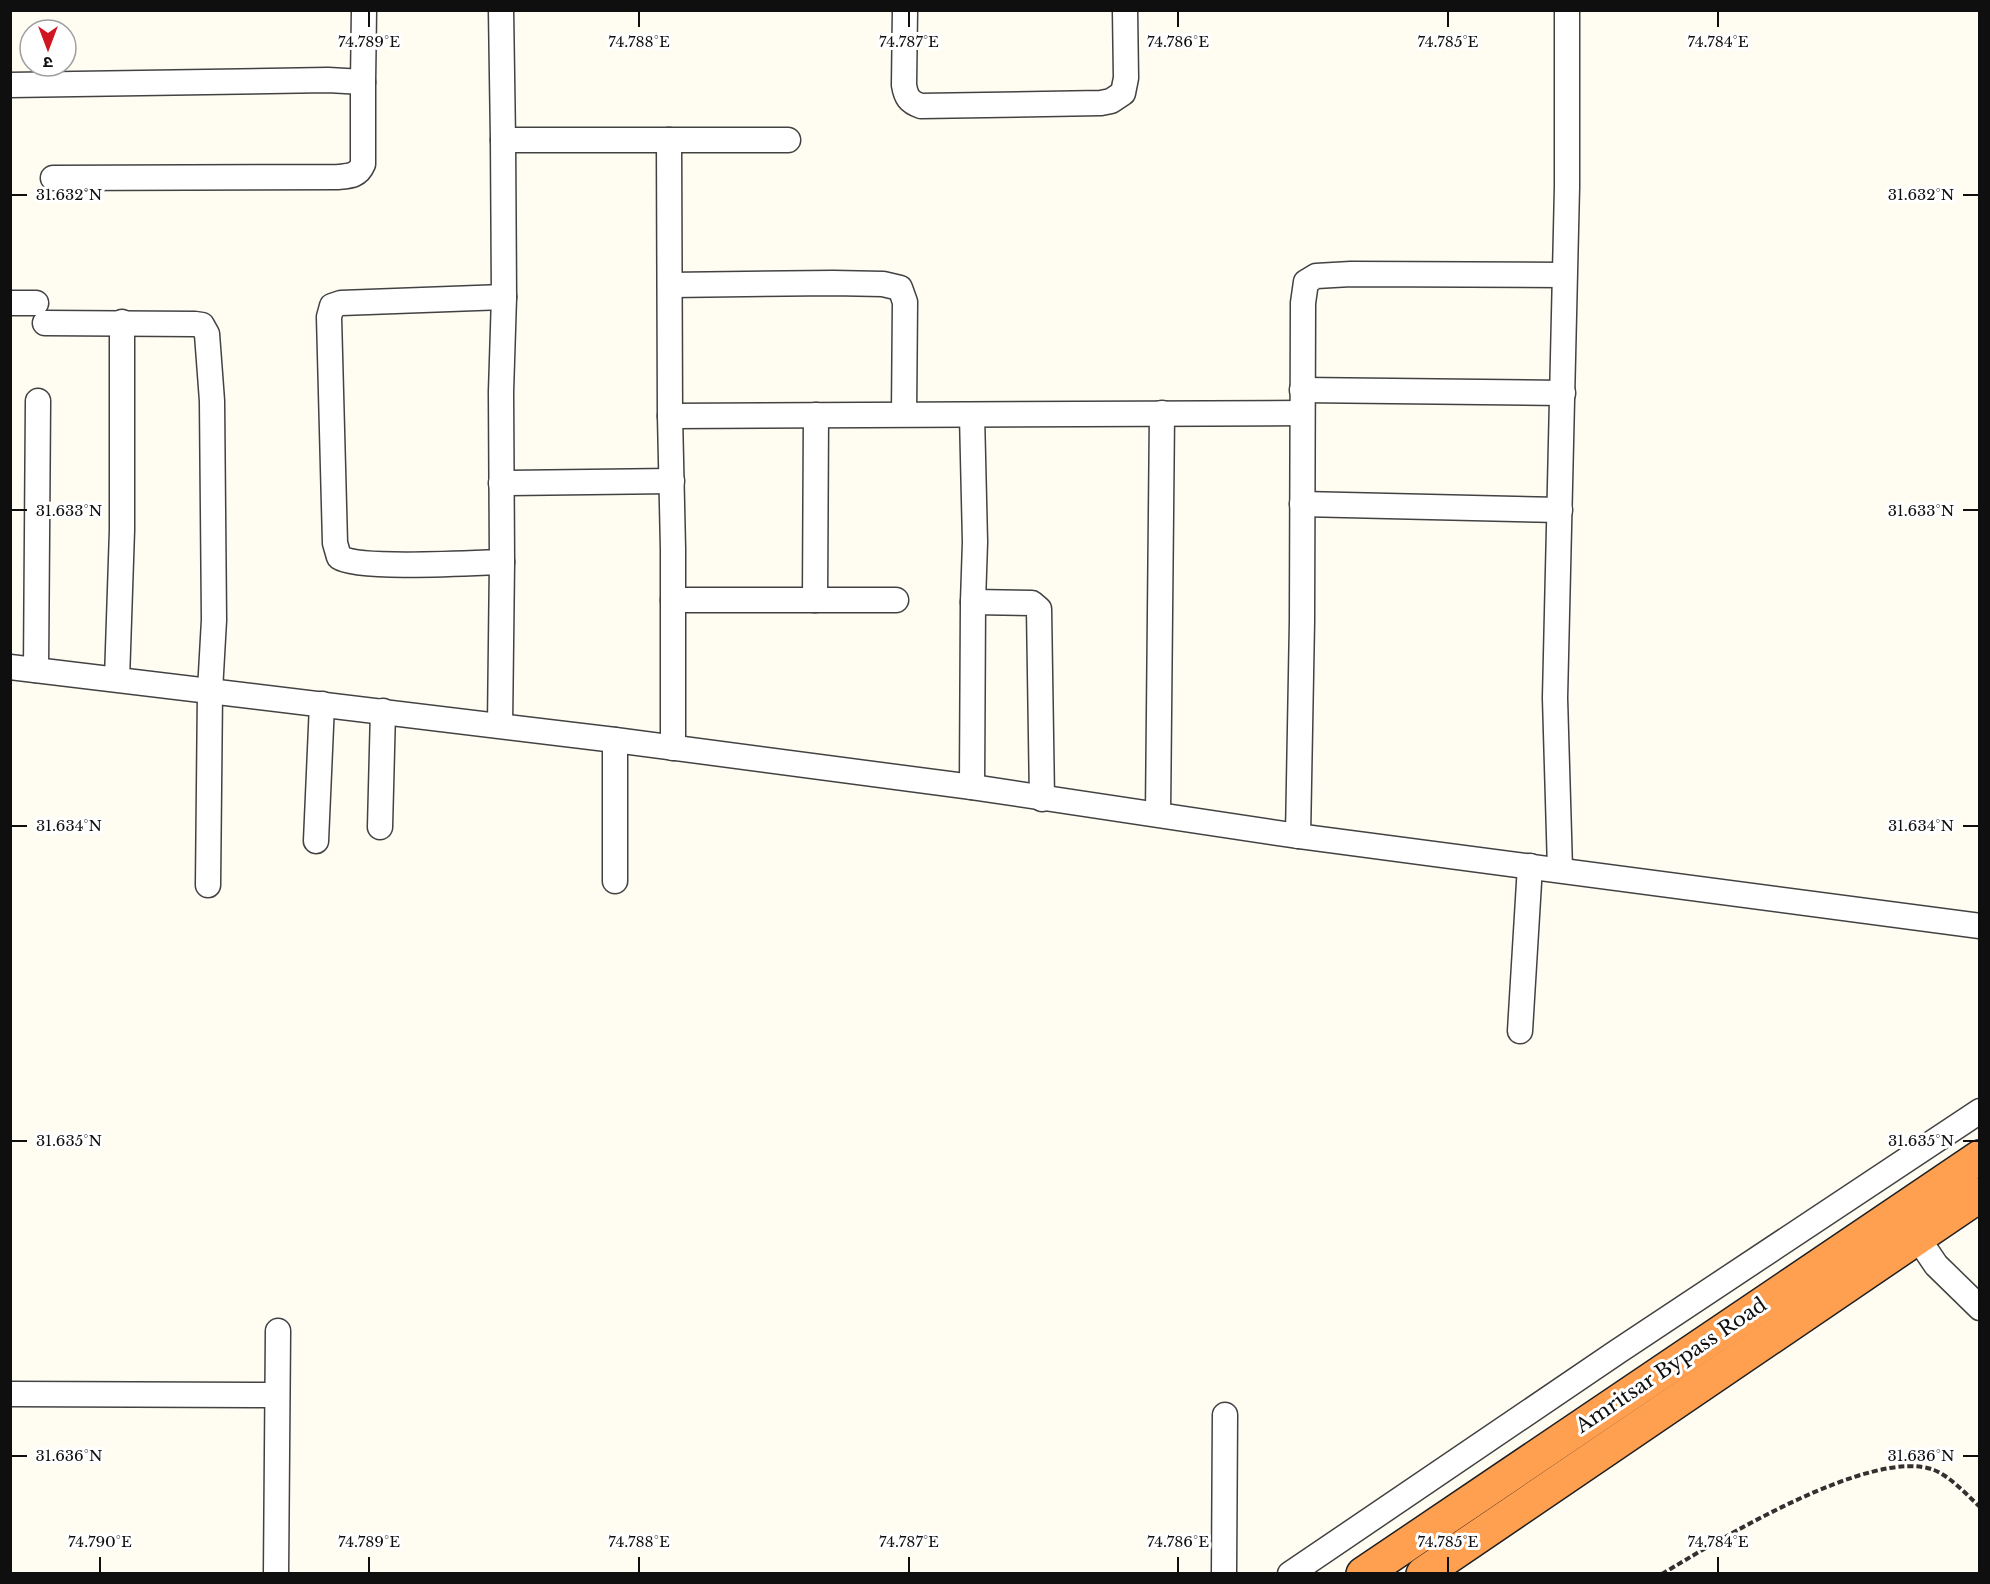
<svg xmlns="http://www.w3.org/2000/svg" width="1990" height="1584" font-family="'Libre Baskerville','Noto Sans Devanagari',serif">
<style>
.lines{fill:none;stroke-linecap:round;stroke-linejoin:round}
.minor-casing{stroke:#424242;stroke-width:27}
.highway-casing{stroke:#202020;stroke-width:36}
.path{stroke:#313131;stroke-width:4;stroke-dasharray:6 3;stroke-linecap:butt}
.minor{stroke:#fff;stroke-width:24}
.highway{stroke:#ff9f50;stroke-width:33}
.ticks{fill:none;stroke:#0f0f0f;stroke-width:2}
.labels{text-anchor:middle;stroke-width:6;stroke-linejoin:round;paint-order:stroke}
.street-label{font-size:20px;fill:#0f0f0f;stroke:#fff}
.ticks-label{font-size:15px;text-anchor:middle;fill:#0f0f0f;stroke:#fff;stroke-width:6;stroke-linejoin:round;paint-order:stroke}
</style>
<rect width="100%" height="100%" fill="#fffcf2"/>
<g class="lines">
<!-- minor casing -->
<g class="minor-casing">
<g id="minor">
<polyline points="501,10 503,140 788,140"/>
<path d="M905 10 904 85C906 97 909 102 921 106L1101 103 1111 101 1123 93 1126 78 1125 10"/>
<polyline points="10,85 328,80 363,82 364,10"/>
<polyline points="669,140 670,416 1302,413"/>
<path d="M53 178 338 177C350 176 358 176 363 164V82"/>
<polyline points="670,285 833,283 883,284 900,288 905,302 904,414"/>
<polyline points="10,303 36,303"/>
<polyline points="45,323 195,324 202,325 207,334 212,401 214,620 210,691 208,885"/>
<polyline points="1302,390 1563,393"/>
<polyline points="670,416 673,549 673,748"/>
<polyline points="501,483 672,481"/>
<polyline points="1302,504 1560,510"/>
<path d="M502 562C473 563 358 570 339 557L335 543 329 317 332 306 341 303 504 297"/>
<polyline points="673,600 896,600"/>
<polyline points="815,600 816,415"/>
<polyline points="973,602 1032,603 1039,609 1042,799"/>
<polyline points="10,667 615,740 972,787 1298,836 1980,926"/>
<polyline points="36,670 38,401"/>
<polyline points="117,679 122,530 122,322"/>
<polyline points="500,725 502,562 501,392 504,297 503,140"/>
<polyline points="615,740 615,881"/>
<polyline points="972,787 973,602 975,542 972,415"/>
<polyline points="1158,814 1162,413"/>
<polyline points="380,827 383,711"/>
<polyline points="1298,836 1302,621 1303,303 1306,282 1316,276 1351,274 1564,275"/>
<polyline points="316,841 322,704"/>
<polyline points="1560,869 1555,698 1567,187 1567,10"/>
<polyline points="1520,1031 1530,866"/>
<polyline points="1909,1225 1936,1265 1980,1308"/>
<polyline points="10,1394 277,1395"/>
<polyline points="276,1574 278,1331"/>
<polyline points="1224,1574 1225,1415"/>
<polyline points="1290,1574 1617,1352 1980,1111"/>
</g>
</g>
<!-- highway casing -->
<g class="highway-casing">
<g id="highway">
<polyline points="1363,1574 1980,1157"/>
<polyline points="1423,1574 1980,1195"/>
</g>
</g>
<!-- path -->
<path class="path" d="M1662 1574C1717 1541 1872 1446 1934 1470 1951 1477 1966 1494 1980 1507"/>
<!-- minor -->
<use href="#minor" class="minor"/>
<!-- highway -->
<use href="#highway" class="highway"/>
</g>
<!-- ticks -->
<path class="ticks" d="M369 12V27M639 12V27M909 12V27M1178 12V27M1448 12V27M1718 12V27M12 195H27M1963 195H1978M12 510H27M1963 510H1978M12 826H27M1963 826H1978M12 1141H27M1963 1141H1978M12 1456H27M1963 1456H1978M100 1557V1572M369 1557V1572M639 1557V1572M909 1557V1572M1178 1557V1572M1448 1557V1572M1718 1557V1572"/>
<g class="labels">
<!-- street labels -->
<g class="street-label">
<text transform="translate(1671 1365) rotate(-34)" y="7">Amritsar Bypass Road</text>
</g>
</g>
<g class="ticks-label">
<text x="369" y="47">74.789°E</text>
<text x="639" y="47">74.788°E</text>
<text x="909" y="47">74.787°E</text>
<text x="1178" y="47">74.786°E</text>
<text x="1448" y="47">74.785°E</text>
<text x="1718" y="47">74.784°E</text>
<text x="1921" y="200">31.632°N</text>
<text x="69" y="200">31.632°N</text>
<text x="1921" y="516">31.633°N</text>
<text x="69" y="516">31.633°N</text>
<text x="1921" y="831">31.634°N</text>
<text x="69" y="831">31.634°N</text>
<text x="1921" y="1146">31.635°N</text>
<text x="69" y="1146">31.635°N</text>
<text x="1921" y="1461">31.636°N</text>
<text x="69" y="1461">31.636°N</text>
<text x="100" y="1547">74.790°E</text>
<text x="369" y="1547">74.789°E</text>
<text x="639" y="1547">74.788°E</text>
<text x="909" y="1547">74.787°E</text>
<text x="1178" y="1547">74.786°E</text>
<text x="1448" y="1547">74.785°E</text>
<text x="1718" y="1547">74.784°E</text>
</g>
<!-- border -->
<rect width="1990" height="1584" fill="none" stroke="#0f0f0f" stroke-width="24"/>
<!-- north arrow -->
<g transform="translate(48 48) rotate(180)"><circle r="28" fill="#ffffff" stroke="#9f9f9f" stroke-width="1.5"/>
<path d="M0-4.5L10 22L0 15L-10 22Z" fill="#d01620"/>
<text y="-9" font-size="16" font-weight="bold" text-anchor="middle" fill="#0f0f0f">उ</text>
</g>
</svg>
